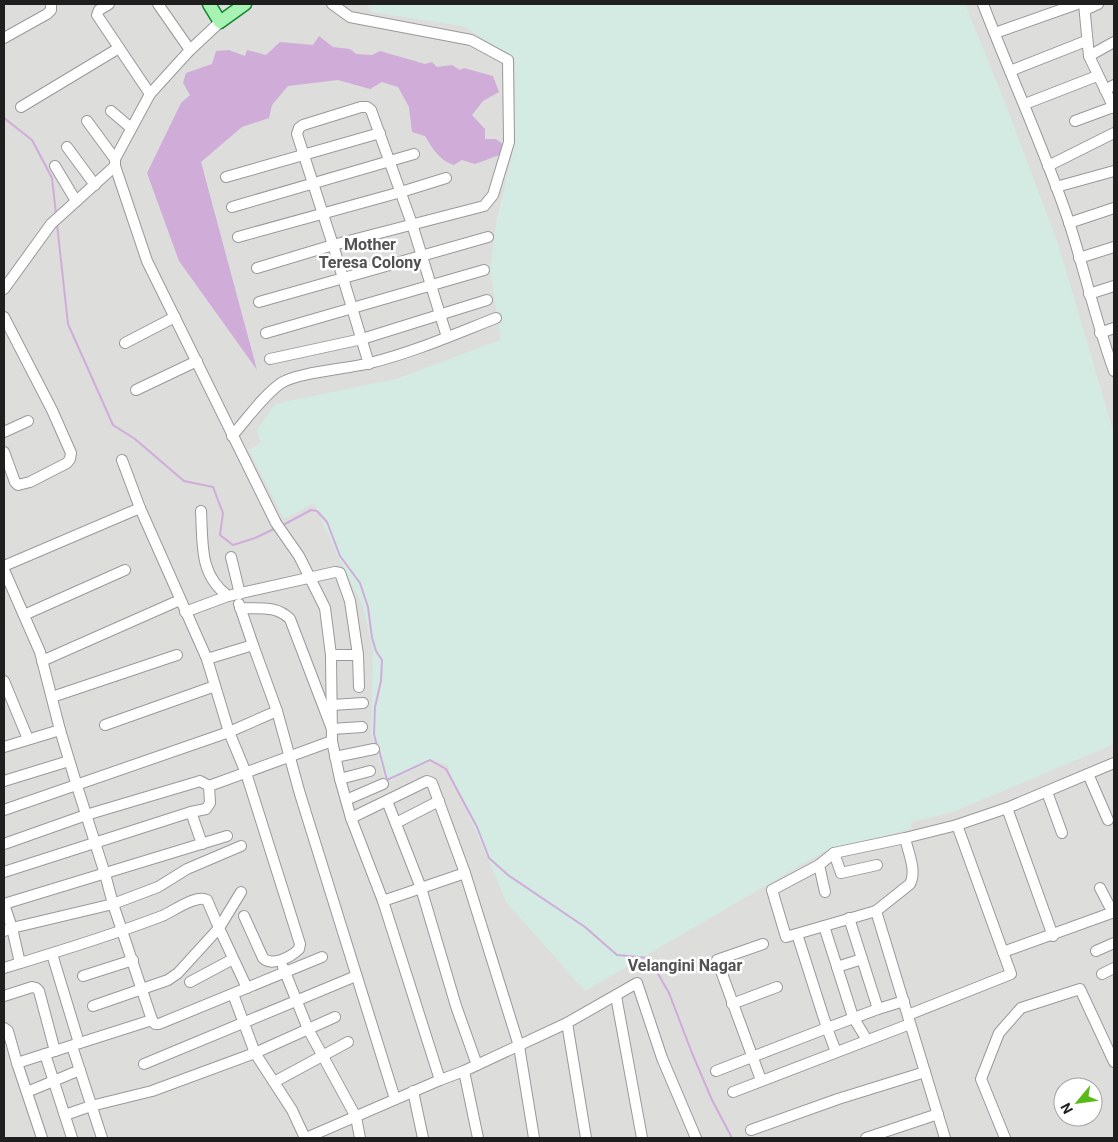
<svg xmlns="http://www.w3.org/2000/svg" width="1118" height="1142" font-family="Roboto,sans-serif">
<style>
.residential{fill:#dddddc;fill-rule:evenodd}
.farmland{fill:#d4ebe4}
.water{fill:#d0acd8}
.lines{fill:none;stroke-linecap:round;stroke-linejoin:round}
.stream{stroke:#d0acd8;stroke-width:2}
.minor-casing{stroke:#999;stroke-width:12}
.major-casing{stroke:#108a2f;stroke-width:15}
.minor{stroke:#fff;stroke-width:10}
.major{stroke:#a8f2b4;stroke-width:12}
.labels{text-anchor:middle;stroke-width:5;stroke-linejoin:round;paint-order:stroke}
.neighbourhood-label{font-size:16px;font-weight:bold;fill:#525252;stroke:#fff}
</style>
<rect width="100%" height="100%" fill="#e7efe9"/>
<!-- residential -->
<path class="residential" d="M4 4H1114V1138H4ZM1063 1087H1093V1117H1063Z"/>
<!-- farmland -->
<polygon class="farmland" points="367,4 965,4 1005,103 1058,244 1114,434 1114,744 953,812 911,822 911,829 825,851 585,991 507,903 447,765 434,760 386,783 371,734 373,651 362,604 337,554 314,503 284,519 249,450 261,443 257,430 275,404 396,379 501,340 490,270 496,224 515,142 515,58 463,26 372,12"/>
<!-- water -->
<path class="water" d="M319 36 333 47 350 49 356 54 372 55 380 51 425 64 432 62 437 67 452 65 460 70 464 68 493 76 499 92 483 101 472 115 485 129V139H496L504 145 502 154 475 164 462 160 454 165C440 161 432 148 425 136L412 132 409 107 398 87 382 82 370 89 338 80 288 86 272 105 269 118 242 127 201 162 257 370 179 261 147 173 181 103 190 95 183 83 186 73 212 64 216 51 229 50 245 56 247 50 266 55 280 42 313 45Z"/>
<g class="lines">
<!-- stream -->
<g class="stream">
<polyline points="4,118 32,140 52,178 56,214"/>
<polyline points="57,224 68,324 113,425 135,439 184,481 213,487 223,513 220,535 233,545 255,538 276,528"/>
<polyline points="283,525 311,510 317,511 327,522 340,556 360,583 368,607 372,638 376,651 382,660 381,681 375,707 374,734 377,746"/>
<polyline points="379,750 387,780 430,760 446,769 477,827 489,858 508,875 585,927 617,955 649,958 669,993 692,1053 712,1100 732,1138"/>
</g>
<!-- minor casing -->
<g class="minor-casing">
<g id="minor">
<polyline points="109,4 99,10 97,15 150,94"/>
<polyline points="158,4 190,50"/>
<path d="M983 4C1011 77 1044 148 1069 222 1085 272 1096 322 1114 371"/>
<polyline points="1084,4 1089,56 1114,108"/>
<polyline points="1085,10 1098,4"/>
<polyline points="995,33 1077,4"/>
<polyline points="4,38 47,14 51,10 51,4"/>
<polyline points="1089,56 1114,42"/>
<polyline points="1010,71 1086,41"/>
<polyline points="1105,90 1114,85"/>
<polyline points="1025,104 1097,76"/>
<polyline points="21,107 119,48"/>
<polyline points="111,111 131,128"/>
<polyline points="87,121 115,159"/>
<polyline points="1075,121 1113,107"/>
<polyline points="67,147 95,185"/>
<polyline points="55,166 76,201"/>
<polyline points="115,166 147,261 276,523 299,556 325,608 331,655 332,741 209,786"/>
<polyline points="1048,166 1114,133"/>
<polyline points="226,177 380,133"/>
<polyline points="1056,187 1114,171"/>
<polyline points="232,207 414,154"/>
<polyline points="1069,223 1114,208"/>
<polyline points="238,237 401,192 446,178"/>
<polyline points="1079,258 1114,247"/>
<polyline points="257,268 333,245 484,206 493,195 509,142 508,60 471,40 350,17 332,4"/>
<polyline points="4,289 51,224 115,166 115,159 150,94 190,50 220,22"/>
<polyline points="1089,294 1114,286"/>
<polyline points="259,302 488,237"/>
<polyline points="4,317 52,410 71,453 70,459 67,463 30,482 18,485 15,482 4,452"/>
<polyline points="266,333 484,270"/>
<polyline points="1100,333 1114,328"/>
<polyline points="125,343 175,317"/>
<polyline points="270,359 362,339 487,300"/>
<polyline points="369,364 333,245 297,134 299,128 303,125 361,107 367,107 371,110 412,224 447,337"/>
<polyline points="136,390 197,361"/>
<polyline points="4,432 28,421"/>
<path d="M232 436C247 419 262 397 281 383 298 372 348 369 370 363 414 352 455 334 496 318"/>
<path d="M122 460 140 508 207 659 229 732 246 773 300 944 299 949C291 957 272 967 263 958L244 916"/>
<path d="M201 511C203 544 199 575 228 596L335 572 340 573 350 601 358 655"/>
<polyline points="231,557 240,594"/>
<polyline points="4,566 140,508"/>
<polyline points="4,570 40,652 60,730 77,786 105,874 113,904 152,1020 155,1024 159,1024 322,957"/>
<path d="M240 608C259 609 276 605 290 619L332 729 362 727"/>
<polyline points="185,612 228,596"/>
<polyline points="24,615 125,570"/>
<polyline points="253,645 277,711 300,794 395,1099"/>
<polyline points="331,655 358,655 359,687"/>
<polyline points="207,659 253,645 239,604"/>
<polyline points="42,661 180,600"/>
<polyline points="4,681 28,739"/>
<polyline points="52,697 177,655"/>
<polyline points="332,705 363,703"/>
<polyline points="105,725 215,686"/>
<polyline points="332,741 340,779 351,818"/>
<polyline points="4,747 60,730"/>
<polyline points="335,757 374,749"/>
<polyline points="1088,774 1108,820"/>
<polyline points="340,779 370,771"/>
<polyline points="4,781 69,761"/>
<polyline points="1047,792 1062,833"/>
<polyline points="346,800 383,784"/>
<polyline points="387,801 421,888 456,1006 477,1065"/>
<polyline points="1007,808 1053,936"/>
<polyline points="4,810 229,732 277,711"/>
<polyline points="191,812 202,844"/>
<polyline points="396,823 439,801"/>
<polyline points="4,844 86,815 197,782 200,781 209,786 210,803 206,809 191,812 4,872"/>
<polyline points="834,853 905,838"/>
<polyline points="819,865 825,892"/>
<polyline points="1100,888 1113,913"/>
<polyline points="241,892 219,928 247,988"/>
<polyline points="383,901 465,873"/>
<polyline points="4,904 227,836"/>
<polyline points="4,904 12,928 20,963"/>
<polyline points="876,911 786,937 772,890 819,865 834,853 841,873 877,865"/>
<polyline points="849,918 878,1009 904,1001"/>
<polyline points="824,926 853,1017 867,1040"/>
<polyline points="4,931 12,928 113,904 158,887 187,869 241,846"/>
<polyline points="1096,951 1114,943"/>
<polyline points="1003,952 1114,912"/>
<polyline points="52,954 79,1043"/>
<polyline points="283,967 308,1029 356,1117 360,1138"/>
<polyline points="837,967 862,959"/>
<path d="M4 968C57 952 110 936 162 916 174 911 196 894 207 900L219 928 178 973 168 980 93 1006"/>
<polyline points="1102,974 1114,968"/>
<polyline points="83,976 133,960"/>
<polyline points="190,982 233,959"/>
<polyline points="233,994 255,1053 292,1110 305,1138"/>
<polyline points="4,996 32,987 36,988 39,991 55,1051"/>
<polyline points="616,996 642,1138"/>
<polyline points="732,1004 777,987"/>
<polyline points="908,1015 1011,974 957,825"/>
<polyline points="567,1023 586,1138"/>
<polyline points="4,1028 8,1031 17,1063"/>
<polyline points="72,1046 102,1138"/>
<polyline points="836,1052 827,1028 878,1009"/>
<polyline points="45,1054 72,1138"/>
<polyline points="144,1064 356,976"/>
<polyline points="464,1071 567,1023 637,983 662,1058 696,1138"/>
<polyline points="716,1071 827,1028 797,934"/>
<polyline points="761,1080 717,960 763,944"/>
<polyline points="274,1082 348,1042"/>
<polyline points="413,1091 423,1138"/>
<polyline points="27,1092 80,1070"/>
<polyline points="733,1092 910,1024"/>
<polyline points="65,1115 91,1106 152,1091 255,1053 335,1017"/>
<polyline points="751,1130 838,1099 925,1072"/>
<polyline points="42,1138 17,1063 152,1020"/>
<polyline points="306,1138 440,1080"/>
<polyline points="478,1138 464,1071 440,1080 383,901 351,818 427,781 432,783 465,873 519,1046 534,1138"/>
<polyline points="866,1138 938,1114"/>
<path d="M945 1138 876 911 910 884C917 871 908 852 905 838L957 825 1007 808 1114 763"/>
<polyline points="1005,1138 981,1079 999,1033 1021,1008 1080,989 1114,1062"/>
</g>
</g>
<!-- major casing -->
<g class="major-casing">
<polyline id="major" points="209,4 220,22 245,4"/>
</g>
<!-- minor -->
<use href="#minor" class="minor"/>
<!-- major -->
<use href="#major" class="major"/>
</g>
<g class="labels">
<!-- neighbourhood labels -->
<g class="neighbourhood-label">
<text x="370" y="250">Mother<tspan x="370" dy="18">Teresa Colony</tspan></text>
<text x="685" y="971">Velangini Nagar</text>
</g>
</g>
<!-- border -->
<rect width="1118" height="1142" fill="none" stroke="#1f1f1f" stroke-width="10"/>
<!-- north arrow -->
<g transform="translate(1078 1102) rotate(241)"><circle r="24" fill="#ffffff" stroke="#a5a5a5"/>
<path d="M0-4L9 19L0 12L-9 19Z" fill="#59b916"/>
<text y="-8" font-size="14" font-weight="bold" text-anchor="middle" fill="#1f1f1f">N</text>
</g>
</svg>
